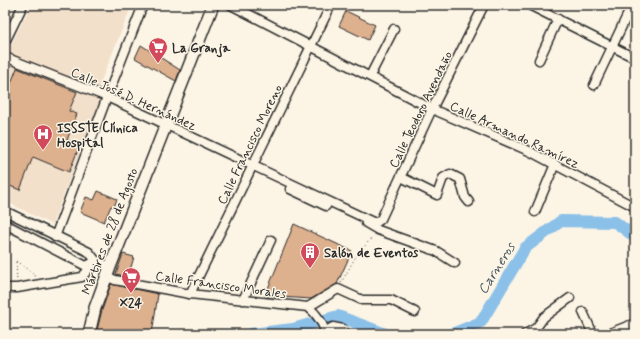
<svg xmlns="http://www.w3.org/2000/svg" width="640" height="339" font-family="Mynerve,sans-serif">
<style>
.built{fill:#f3e0cb}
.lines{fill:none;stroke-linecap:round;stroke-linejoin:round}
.river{stroke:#8bc0e9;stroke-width:12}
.building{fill:#ddb08e;stroke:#2b2b2b}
.street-casing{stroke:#2b2b2b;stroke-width:11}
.secondary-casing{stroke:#2b2b2b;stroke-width:14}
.path{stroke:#2b2b2b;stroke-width:1;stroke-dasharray:1 3;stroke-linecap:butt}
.street{stroke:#fcf5e5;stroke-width:8}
.secondary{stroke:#fcf5e5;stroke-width:11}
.labels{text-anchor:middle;stroke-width:3;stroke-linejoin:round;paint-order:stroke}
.poi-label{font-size:13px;font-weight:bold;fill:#2b2b2b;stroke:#fcf5e5;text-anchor:start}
.street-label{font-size:13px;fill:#2b2b2b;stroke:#fcf5e5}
.water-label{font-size:14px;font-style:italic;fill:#485864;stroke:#fcf5e5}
</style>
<rect width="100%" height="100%" fill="#fcf5e5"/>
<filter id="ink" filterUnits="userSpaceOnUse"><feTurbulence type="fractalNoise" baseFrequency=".025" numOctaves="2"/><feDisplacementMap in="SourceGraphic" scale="8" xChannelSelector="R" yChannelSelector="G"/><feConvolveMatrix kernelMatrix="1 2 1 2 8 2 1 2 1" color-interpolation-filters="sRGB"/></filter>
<g filter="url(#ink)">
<!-- built -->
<g class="built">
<polygon points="31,5 132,5 97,91 6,54"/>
<polygon points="5,62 100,100 52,225 5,201"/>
</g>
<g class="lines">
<!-- river -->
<g class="river">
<polyline points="251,334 293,329 338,316 386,334"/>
<polyline points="452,334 481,322 525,248 561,221 615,222 635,237"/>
</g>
</g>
<!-- building -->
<g class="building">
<polygon points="346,11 375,25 368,40 339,26"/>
<polygon points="141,45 180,70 176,81 135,58"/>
<polygon points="17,68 77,92 69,111 77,114 67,140 80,145 69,172 33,157 20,190 5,184 5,98"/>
<polygon points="98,191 117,199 114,207 111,206 104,222 80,212 86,197 94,200"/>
<polygon points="294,224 352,251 337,284 311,299 265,296"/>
<polygon points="123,254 134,257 128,277 116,274"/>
<polygon points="111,284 158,294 152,334 96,334 102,310"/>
</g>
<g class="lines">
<!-- street casing -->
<g class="street-casing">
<g id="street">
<polyline points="231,5 432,109 529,151 635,207"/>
<polyline points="529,5 635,58"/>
<polyline points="5,42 23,5"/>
<polyline points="5,57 107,97 373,222 377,222 381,219 432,109 484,5"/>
<polyline points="539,60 558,19"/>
<polyline points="372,72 394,29"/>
<polyline points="594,85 632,5"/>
<polyline points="401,177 437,195 443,178 450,174 460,179 465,197 469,202"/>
<polyline points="290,189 326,206"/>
<polyline points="5,211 89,252 96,261 110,267"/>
<polyline points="535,212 555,164"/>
<polyline points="366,223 378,230 436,251 455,263"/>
<polyline points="5,224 86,266 96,261"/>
<polyline points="55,237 107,97 143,5"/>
<path d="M106 276 115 280 190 294 308 307C315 312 326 326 324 334"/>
<polyline points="5,288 17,288 82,277 94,263"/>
<polyline points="190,294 331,5"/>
<polyline points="243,300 271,240"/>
<polyline points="308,307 338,289 362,300 391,300 415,312"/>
<polyline points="583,312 593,334"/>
<polyline points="325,332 333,327 343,329"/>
<polyline points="525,334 536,328 544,317 570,298"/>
<polyline points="607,334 635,323"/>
</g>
</g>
<!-- secondary casing -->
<g class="secondary-casing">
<polyline id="secondary" points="89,334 95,308 110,267 213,5"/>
</g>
<!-- path -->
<g class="path">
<polyline points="16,261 35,275 36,278"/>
<polyline points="16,262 17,281"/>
<polyline points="341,283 355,258 373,236"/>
</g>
<!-- street -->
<use href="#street" class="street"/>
<!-- secondary -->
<use href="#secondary" class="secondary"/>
</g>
</g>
<!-- icons -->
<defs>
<g id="supermarket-pin" transform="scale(1)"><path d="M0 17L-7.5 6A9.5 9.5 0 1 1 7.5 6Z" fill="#d1495b" stroke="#fcf5e5"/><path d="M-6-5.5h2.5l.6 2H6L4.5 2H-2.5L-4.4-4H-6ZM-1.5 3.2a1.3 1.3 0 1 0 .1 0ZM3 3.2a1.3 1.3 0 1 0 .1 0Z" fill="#fff"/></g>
<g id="hospital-pin" transform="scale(1)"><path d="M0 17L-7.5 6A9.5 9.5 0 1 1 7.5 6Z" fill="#d1495b" stroke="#fcf5e5"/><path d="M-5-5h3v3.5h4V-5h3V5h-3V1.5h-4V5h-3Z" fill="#fff"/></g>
<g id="building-pin" transform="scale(1)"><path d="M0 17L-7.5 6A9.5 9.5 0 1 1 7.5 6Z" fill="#d1495b" stroke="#fcf5e5"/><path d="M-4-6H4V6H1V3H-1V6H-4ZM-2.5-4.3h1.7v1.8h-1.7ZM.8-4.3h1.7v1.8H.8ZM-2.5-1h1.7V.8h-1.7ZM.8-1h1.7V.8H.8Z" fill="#fff"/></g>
</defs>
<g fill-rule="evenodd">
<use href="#supermarket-pin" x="158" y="47"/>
<use href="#hospital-pin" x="43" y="134"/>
<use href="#building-pin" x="310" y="252"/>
<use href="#supermarket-pin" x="131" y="277"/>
</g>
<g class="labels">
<!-- poi labels -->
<g class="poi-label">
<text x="172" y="52">La Granja</text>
<text x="57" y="132">ISSSTE Clínica<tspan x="57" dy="15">Hospital</tspan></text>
<text x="324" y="257">Salón de Eventos</text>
<text x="131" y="307" text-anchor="middle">X24</text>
</g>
<!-- street labels -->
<g class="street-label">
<text transform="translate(134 98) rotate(24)" y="5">Calle José D. Hernández</text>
<text transform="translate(420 109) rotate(-64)" y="5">Calle Teodoro Avendaño</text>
<text transform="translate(515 134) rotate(25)" y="5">Calle Armando Ramírez</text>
<text transform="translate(249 144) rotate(-64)" y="5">Calle Francisco Moreno</text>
<text transform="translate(109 231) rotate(-69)" y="5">Mártires de 28 de Agosto</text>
<text transform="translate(221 284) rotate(8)" y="5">Calle Francisco Morales</text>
</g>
<!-- water labels -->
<g class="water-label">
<text transform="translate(496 268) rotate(-58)" y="5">Carneros</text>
</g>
</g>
<!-- margin -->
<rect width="640" height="339" fill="none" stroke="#fcf5e5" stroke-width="20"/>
<rect x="10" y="10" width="620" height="319" fill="none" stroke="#2b2b2b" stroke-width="1.5" filter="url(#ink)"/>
</svg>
